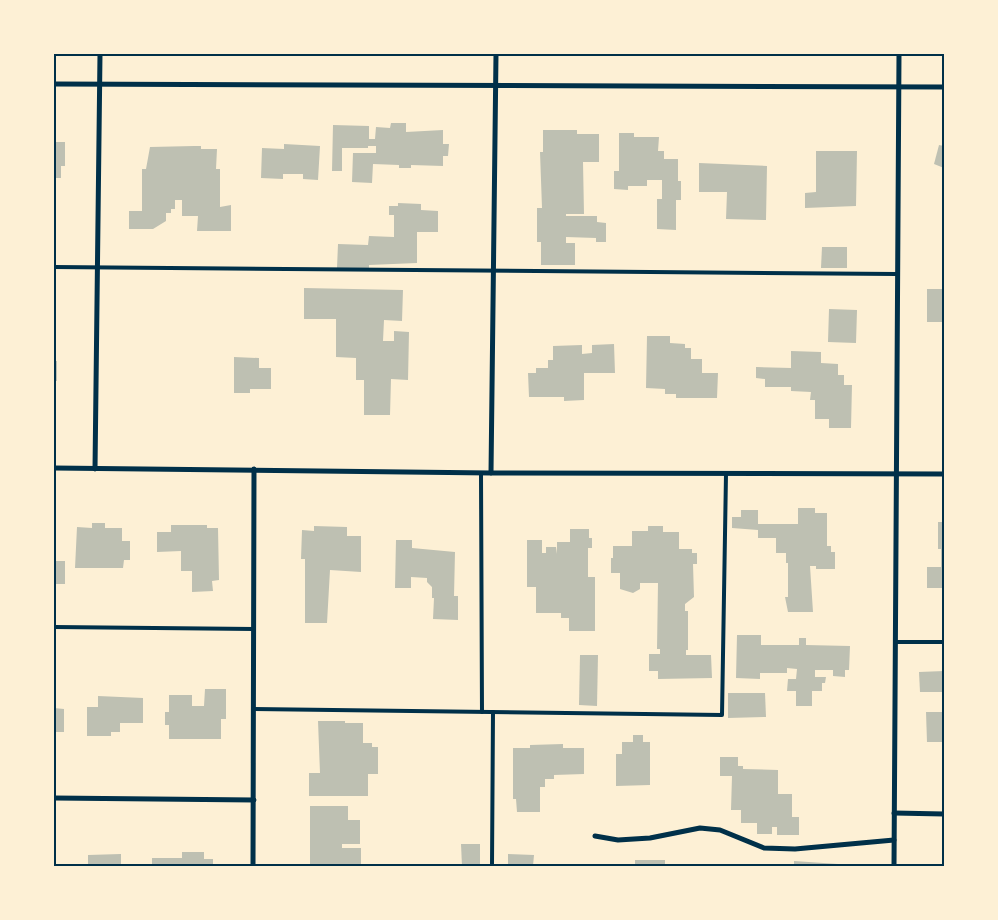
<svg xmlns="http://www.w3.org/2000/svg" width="998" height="920" font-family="'Fira Sans',sans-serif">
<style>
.building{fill:#bec0b2}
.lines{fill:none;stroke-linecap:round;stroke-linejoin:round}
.service{stroke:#003049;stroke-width:4}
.minor{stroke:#003049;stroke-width:5}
.neatline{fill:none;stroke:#003049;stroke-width:2}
</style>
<rect width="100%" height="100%" fill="#fdf0d5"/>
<!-- building -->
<g class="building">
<polygon points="391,123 406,123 406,132 443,130 443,144 449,144 448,156 443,156 443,166 411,165 411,168 399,168 399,165 373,164 372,183 352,182 353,153 376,153 376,146 368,146 368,148 342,148 342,171 332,171 333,125 369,126 369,139 375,139 376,127 390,128"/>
<polygon points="543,130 577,130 577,134 599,134 599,162 583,162 584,214 566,214 566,216 597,216 597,222 606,223 606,242 596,242 596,238 566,237 566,243 575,243 575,265 541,265 541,242 537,242 537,208 542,208 540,152 543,152"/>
<polygon points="619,133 634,133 634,137 659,137 658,151 664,151 664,159 678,159 678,181 681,181 681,200 676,200 676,230 657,229 657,199 662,199 662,180 647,180 647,186 628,186 628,190 614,189 614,171 619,171"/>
<polygon points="54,142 65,142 65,166 61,166 61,178 54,178"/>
<polygon points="284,144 320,146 318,180 303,179 303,174 283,174 283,179 261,178 262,148 284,149"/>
<polygon points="939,145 944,146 944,168 934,164"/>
<polygon points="194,146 201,146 201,149 217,149 216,169 220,169 220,207 231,205 231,231 197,231 198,216 182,216 182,200 175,200 175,209 171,209 171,213 166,213 166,221 153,229 129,229 129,211 142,211 142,169 146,169 150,147"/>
<polygon points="816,151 857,151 856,206 805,208 805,193 816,192"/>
<polygon points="699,163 767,166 766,220 726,219 727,192 699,192"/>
<polygon points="398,203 421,204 421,210 438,211 438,232 417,232 417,263 369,265 369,269 337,268 338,244 368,245 369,236 394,237 394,215 389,215 389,206 398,206"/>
<polygon points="822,247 847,247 847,268 821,268"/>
<polygon points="304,288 403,290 402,321 384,320 383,341 394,341 394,331 409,332 408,380 391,379 390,415 364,415 364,380 356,380 356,358 336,357 336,319 304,319"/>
<rect x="927" y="289" width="17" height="33"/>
<polygon points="829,309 857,310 856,343 828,342"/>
<polygon points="647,336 670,336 670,343 685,344 685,348 691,348 691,359 702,359 702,373 718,373 717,398 676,398 676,394 665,394 665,389 646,388"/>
<polygon points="614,344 615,373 584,373 584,400 564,401 564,397 529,397 528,373 536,373 536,368 548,368 548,360 553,360 553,346 582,345 582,354 592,353 592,345"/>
<polygon points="791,351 821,352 821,363 838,364 838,375 844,375 844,385 852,385 851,428 829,428 829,419 815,419 815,400 810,400 811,392 791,391 791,387 765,387 765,379 756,378 756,367 791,368"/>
<polygon points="234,357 259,358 259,368 271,368 271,389 250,389 250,393 234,393"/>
<rect x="54" y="361" width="3" height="20"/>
<polygon points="798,508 815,508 815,513 827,513 827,546 831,546 831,552 835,552 835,569 816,569 816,566 810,566 813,612 788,612 785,597 788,597 788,563 786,563 786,553 776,553 776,538 758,538 758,530 732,528 732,517 741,517 741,510 758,510 758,524 798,524"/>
<polygon points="938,522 944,522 944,588 927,588 927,567 941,567 941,549 938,549"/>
<polygon points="92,523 105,523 105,528 122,528 122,541 130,541 130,560 124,560 123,568 75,568 77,527 92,528"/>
<polygon points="171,525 207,525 207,528 218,528 219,580 212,581 213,591 192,592 192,571 181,571 181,551 157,552 157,532 171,532"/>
<polygon points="314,526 347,527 347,536 361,536 361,572 330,570 327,623 305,623 305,559 301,559 302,530 314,531"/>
<polygon points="648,526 663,526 663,532 679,532 679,549 692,549 692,553 697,553 697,564 693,564 694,597 685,604 685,611 688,611 688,650 686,650 686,655 711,655 712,678 658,679 658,671 649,671 649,654 660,654 660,649 657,649 658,583 640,583 640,589 633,593 620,589 620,573 611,573 611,558 613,558 613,546 632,546 632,531 648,531"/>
<polygon points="570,529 589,529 589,538 592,538 592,548 588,548 588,577 595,577 595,631 569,631 569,618 561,618 561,613 536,613 536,587 527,587 527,540 542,540 542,553 546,553 546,547 556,547 557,554 557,542 570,542"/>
<polygon points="396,540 412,540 412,548 455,552 454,596 458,596 458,620 433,619 434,598 432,598 432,587 427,582 427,578 411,577 411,588 395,588"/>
<rect x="54" y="561" width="11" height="23"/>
<polygon points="737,635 761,635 761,645 799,645 799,638 806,638 806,645 850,646 849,670 845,670 845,677 833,676 833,670 815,670 815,677 826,677 825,683 822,683 822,691 812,691 812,706 796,706 796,691 787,691 788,679 796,679 797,669 787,668 787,673 760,673 760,679 736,678"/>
<polygon points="580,655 598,655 597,706 579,705"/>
<polygon points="944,671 944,692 920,692 919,672"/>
<polygon points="205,689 226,689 226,719 221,719 221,739 169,739 169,725 165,725 165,712 169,712 169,695 192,695 192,706 204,706"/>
<polygon points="728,693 765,693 766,717 728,718"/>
<polygon points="98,696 143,698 143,723 120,723 120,732 111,732 111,736 87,736 87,707 98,707"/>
<polygon points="54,708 64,709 64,732 54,732"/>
<polygon points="926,712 944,712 944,742 927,742"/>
<polygon points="318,721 345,721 345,723 363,723 363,743 372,743 372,747 378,747 378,774 368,774 368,796 309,796 309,773 320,773"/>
<polygon points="633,735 643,735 643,742 650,742 650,785 616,786 616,754 622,754 622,742 633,742"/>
<polygon points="563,744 563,748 584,748 584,774 554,775 554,779 545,779 545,787 540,787 540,812 517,812 516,799 513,799 513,748 530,748 530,745"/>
<polygon points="720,757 738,757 738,766 743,766 743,769 778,770 778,794 792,794 792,817 799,817 799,835 777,835 777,827 772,827 772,834 757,834 757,823 741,823 741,810 731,810 732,776 720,776"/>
<polygon points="310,806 348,806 348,820 360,820 360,844 342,844 342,848 361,848 361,865 310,864"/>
<polygon points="461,844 480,844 480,866 462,866"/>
<polygon points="182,852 204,852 204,859 213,859 213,866 152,866 152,858 182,858"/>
<polygon points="121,854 121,866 88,866 88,855"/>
<polygon points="508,854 534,855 533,866 508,866"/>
<polygon points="635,860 665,860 665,866 605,866 605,864 635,864"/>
<polygon points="794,861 838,864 838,866 794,866"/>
</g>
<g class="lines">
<!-- service -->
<g class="service">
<polyline points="54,267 897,274"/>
<polyline points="481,473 482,712"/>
<polyline points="54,627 254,629"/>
<polyline points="895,642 944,642"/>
<polyline points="254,709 722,715 726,474"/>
<polyline points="492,866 493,712"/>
</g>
<!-- minor -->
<g class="minor">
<polyline points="54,84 944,87"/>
<polyline points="54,468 491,473 944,474"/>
<polyline points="95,469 100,54"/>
<polyline points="491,473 496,54"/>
<polyline points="54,798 254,800"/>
<polyline points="894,813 944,814"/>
<polyline points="595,836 618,840 650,838 700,828 720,830 764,848 795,849 894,840"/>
<polyline points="253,866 254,469"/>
<polyline points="894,866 899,54"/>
</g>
</g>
<!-- border -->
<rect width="998" height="920" fill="none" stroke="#fdf0d5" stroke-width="110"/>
<rect x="55" y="55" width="888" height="810" class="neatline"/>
</svg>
